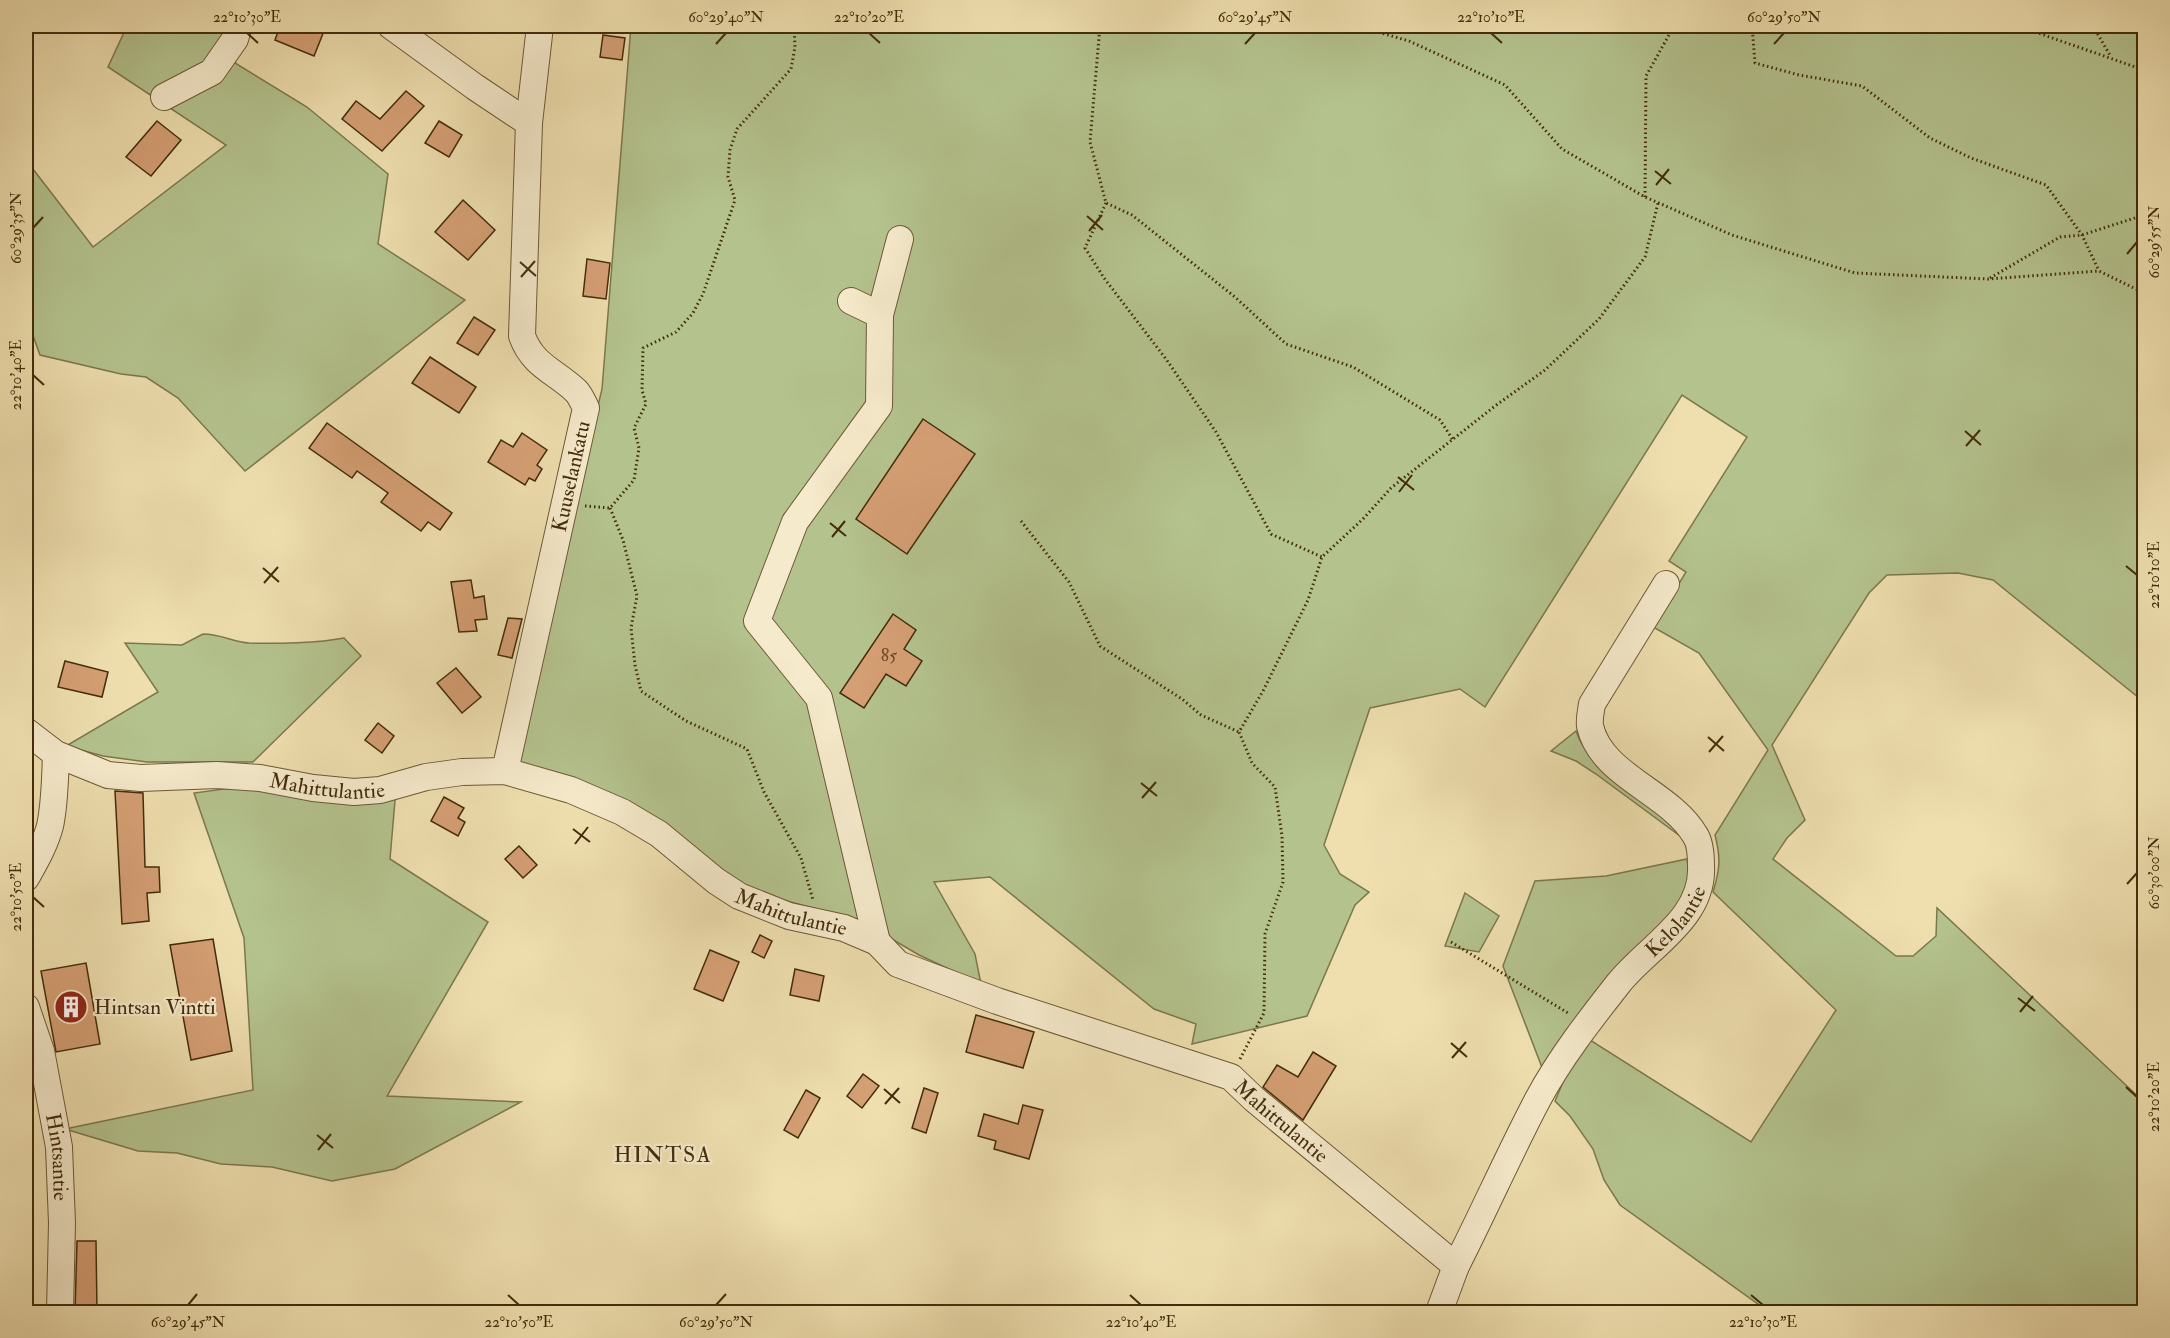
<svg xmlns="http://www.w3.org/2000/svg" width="2170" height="1338" font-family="'IM FELL Double Pica',serif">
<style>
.green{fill:#b4c38e;stroke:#7c784c;stroke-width:1.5}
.building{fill:#d59f74;stroke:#432c0b;stroke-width:1.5}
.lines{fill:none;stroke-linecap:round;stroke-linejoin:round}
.minor-casing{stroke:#6e5934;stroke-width:28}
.path{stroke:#432c0b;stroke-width:3;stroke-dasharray:1.5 3;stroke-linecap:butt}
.minor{stroke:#f5eacb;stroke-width:26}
.ticks{fill:none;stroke:#432c0b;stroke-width:2}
.labels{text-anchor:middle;stroke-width:4.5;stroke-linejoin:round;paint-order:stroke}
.number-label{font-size:18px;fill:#684925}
.street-label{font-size:21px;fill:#432c0b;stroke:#f5eacb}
.poi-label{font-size:21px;fill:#432c0b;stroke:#f5eacb;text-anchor:start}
.neighbourhood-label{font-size:22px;letter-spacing:1.5px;fill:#432c0b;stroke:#f5eacb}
.neatline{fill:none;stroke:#432c0b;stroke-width:2}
.ticks-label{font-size:15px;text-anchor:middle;fill:#432c0b}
</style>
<rect width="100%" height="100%" fill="#efdfaf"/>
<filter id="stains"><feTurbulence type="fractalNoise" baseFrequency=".00333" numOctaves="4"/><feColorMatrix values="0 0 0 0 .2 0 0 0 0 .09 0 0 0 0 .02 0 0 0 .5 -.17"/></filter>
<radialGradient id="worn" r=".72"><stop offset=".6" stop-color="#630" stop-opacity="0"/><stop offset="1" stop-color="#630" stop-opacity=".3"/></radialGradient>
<!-- green -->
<g class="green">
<polygon points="127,26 248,26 235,63 307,107 388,174 378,244 465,300 245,471 178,398 146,377 121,374 40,355 26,316 26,160 93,247 226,145 108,67"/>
<path d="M631 26H2144V702L1993 580 1958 573 1887 575 1869 593 1772 745 1805 820 1787 838 1773 859 1896 956H1913L1936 936 1937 908 2144 1102V1312H1769L1620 1205 1604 1180 1593 1149 1570 1116 1555 1101 1566 1075 1587 1038 1751 1142 1836 1010 1713 892C1720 869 1721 858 1715 835L1768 750 1699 653 1653 627 1686 572 1669 561 1747 437 1682 395 1485 707 1460 689 1370 708 1324 845 1340 874 1369 892 1355 905 1307 1016 1192 1044 1196 1024 1154 1009 990 877 934 882 975 954 981 984 919 955 863 922 762 894 512 767 602 389Z"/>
<path d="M203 634C221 634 233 642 249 643 275 644 319 643 344 638L361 656 253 762H147L103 756 66 746 158 692 125 643 182 645Z"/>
<path d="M1576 731C1588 767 1627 784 1655 807 1665 815 1672 826 1680 836L1596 774 1576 761 1551 751Z"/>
<polygon points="246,786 396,789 390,859 488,922 387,1096 521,1102 395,1169 332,1181 272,1167 221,1164 177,1153 138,1151 65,1129 253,1090 244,938 194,793"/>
<polygon points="1687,859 1691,885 1683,906 1543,1070 1503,966 1535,881 1606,876"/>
<polygon points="1465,893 1499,916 1479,952 1445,946"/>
</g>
<!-- building -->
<g class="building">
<polygon points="280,26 309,26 324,31 314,56 275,40"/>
<polygon points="603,35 625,38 622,60 600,57"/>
<polygon points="406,91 424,106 382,151 342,119 356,101 380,119"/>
<polygon points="157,121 181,140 151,176 126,157"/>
<polygon points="439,121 462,135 449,157 425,143"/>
<polygon points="463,200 495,230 468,260 435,232"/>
<polygon points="587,259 610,263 606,299 583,296"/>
<polygon points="474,317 495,330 478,355 457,343"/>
<polygon points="430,357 476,387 459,413 412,383"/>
<polygon points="923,419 975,454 907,554 856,519"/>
<polygon points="327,423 452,513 440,530 428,522 421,531 381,502 388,493 357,471 352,478 309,448"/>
<polygon points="522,433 547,450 537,465 542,469 535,481 529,478 525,485 488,462 501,440 513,447"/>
<polygon points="471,580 474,598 484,596 487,619 475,620 477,631 459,632 451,582"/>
<polygon points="893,614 916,630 904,649 922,661 906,686 886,674 864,708 840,693"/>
<polygon points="508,618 522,619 512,658 498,655"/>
<polygon points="65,661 108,672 102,697 58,687"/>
<polygon points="456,668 481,697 462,713 437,683"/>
<polygon points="378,723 394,736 382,753 365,740"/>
<polygon points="115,791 143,793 145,867 159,867 160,892 147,893 149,921 122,924"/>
<polygon points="444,797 464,808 458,818 465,822 458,836 431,821"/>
<polygon points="519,846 537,865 523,878 505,859"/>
<polygon points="760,935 772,941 764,958 752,952"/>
<polygon points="213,939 232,1051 191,1060 170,945"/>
<polygon points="710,950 739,962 723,1001 694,989"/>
<polygon points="86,963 100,1044 56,1052 41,971"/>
<polygon points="795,969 824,976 819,1001 790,995"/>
<polygon points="976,1015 1034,1032 1023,1068 966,1052"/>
<polygon points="1313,1052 1336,1066 1303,1120 1263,1087 1277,1065 1298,1077"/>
<polygon points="863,1074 879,1086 862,1108 847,1096"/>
<polygon points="924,1088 938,1093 926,1133 912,1128"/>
<polygon points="806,1090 820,1098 798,1138 784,1130"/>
<polygon points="1023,1105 1043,1110 1029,1159 994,1149 996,1141 978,1136 984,1114 1018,1124"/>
<polygon points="77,1241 96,1241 97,1312 75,1312"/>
</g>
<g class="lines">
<!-- minor casing -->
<g class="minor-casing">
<g id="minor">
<polyline points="391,26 475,87 529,123"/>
<polyline points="164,97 212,72 235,39 239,26"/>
<polyline points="851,301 880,315"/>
<path id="s1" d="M26 731 56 754 108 775 141 778 217 775 260 778 313 788 354 792 380 790 426 777 462 772 505 771 571 790 622 812 659 834 716 881 739 896 789 916 844 928 877 942 898 964 997 1001 1231 1077 1254 1099 1456 1266 1439 1312"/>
<path id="s2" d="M505 771 586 408C583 402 580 395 576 391 555 371 533 366 522 336L529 123 540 26"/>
<path d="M26 878C35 862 45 845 50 826 55 803 55 778 56 754"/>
<polyline points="877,942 819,698 757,621 795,522 879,406 880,315 900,239"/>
<path id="s3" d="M26 1007 41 1051 59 1147 62 1223 60 1312"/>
<path id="s4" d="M1456 1266C1484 1211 1509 1154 1538 1099 1560 1058 1589 1021 1618 984 1647 947 1704 919 1701 866 1701 857 1700 842 1695 835 1670 792 1601 776 1590 726 1589 719 1591 711 1592 704L1666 584"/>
</g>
</g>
<!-- path -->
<g class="path">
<polyline points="1100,26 1090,142 1106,203 1132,215 1235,297 1286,344 1353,367 1440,420 1453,440"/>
<polyline points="1357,26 1409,41 1505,85 1562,149 1645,197 1732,235 1855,273 1988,279 2099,271 2144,293"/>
<polyline points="1752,26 1755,63 1799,75 1862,86 1930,138 1971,158 2046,185 2082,235 2099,271"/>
<polyline points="2018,26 2144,70"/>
<polyline points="2093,26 2111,57"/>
<polyline points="1645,197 1646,76 1674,26"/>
<polyline points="1106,203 1085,248 1104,278 1166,359 1216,432 1271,534 1322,557"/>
<polyline points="1990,278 2060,237 2082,235 2144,215"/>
<polyline points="585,506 610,508 634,480 639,448 634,428 646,404 642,390 643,348 676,332 693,313 703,294 735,200 728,177 730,150 737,129 791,69 795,47 794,26"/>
<polyline points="610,508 623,540 637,596 631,628 635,665 641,691 686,721 747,749 764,792 801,858 813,900"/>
<polyline points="1021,521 1069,582 1100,646 1182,699 1201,715 1239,732"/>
<polyline points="1451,942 1568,1013"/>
<polyline points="1240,1059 1264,1013 1265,934 1283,882 1282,836 1275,787 1252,763 1239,732 1263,691 1308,600 1322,557 1363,519 1391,488 1495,406 1545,370 1599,319 1645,257 1658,203"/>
</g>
<!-- minor -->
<use href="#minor" class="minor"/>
</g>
<!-- ticks -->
<path class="ticks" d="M247 33 258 43M869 33 880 43M1491 33 1502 43M716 44 726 33M1245 44 1255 33M1774 44 1784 33M1655 171 1671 184M1656 185 1669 169M1087 216 1103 230M33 228 43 217M1089 231 1102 215M2127 254 2137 242M520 262 536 276M521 277 535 261M33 375 44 385M1965 431 1981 445M1966 446 1980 430M1398 477 1414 490M1399 492 1412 475M830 523 846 536M832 537 845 521M2126 566 2137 575M263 568 279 582M264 583 278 567M1708 737 1724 751M1709 752 1723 736M1141 783 1157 796M1142 798 1156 782M573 829 590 842M575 844 588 827M2127 884 2137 873M33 897 44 907M2018 998 2035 1011M2020 1012 2033 996M1451 1043 1467 1057M1452 1058 1466 1042M2126 1087 2137 1097M884 1089 900 1103M885 1104 899 1088M317 1135 333 1148M318 1150 331 1134M508 1295 519 1305M1130 1295 1141 1305M1751 1295 1763 1305M188 1305 197 1294M716 1305 726 1294"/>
<!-- icons -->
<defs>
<g id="building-disc" transform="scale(1.725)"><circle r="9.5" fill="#8f2418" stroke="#f5eacb"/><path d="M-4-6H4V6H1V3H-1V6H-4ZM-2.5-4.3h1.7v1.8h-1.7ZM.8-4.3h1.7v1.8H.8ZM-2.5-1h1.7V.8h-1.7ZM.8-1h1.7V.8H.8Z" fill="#fff"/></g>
</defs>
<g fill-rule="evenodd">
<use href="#building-disc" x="71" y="1007"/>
</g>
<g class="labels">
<!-- number labels -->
<g class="number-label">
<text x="889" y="661">85</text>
</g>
<!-- street labels -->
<g class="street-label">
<text dy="7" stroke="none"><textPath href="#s2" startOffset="302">Kuuselankatu</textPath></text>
<text dy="7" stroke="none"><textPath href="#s1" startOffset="314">Mahittulantie</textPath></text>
<text dy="7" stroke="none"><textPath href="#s1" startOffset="818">Mahittulantie</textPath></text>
<text dy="7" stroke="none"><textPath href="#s4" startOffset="412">Kelolantie</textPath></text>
<text dy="7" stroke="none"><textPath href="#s1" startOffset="1358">Mahittulantie</textPath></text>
<text dy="7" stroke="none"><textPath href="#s3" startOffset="154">Hintsantie</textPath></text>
</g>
<!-- poi labels -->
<g class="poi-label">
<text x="94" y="1014">Hintsan Vintti</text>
</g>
<!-- neighbourhood labels -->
<g class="neighbourhood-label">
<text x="663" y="1162">HINTSA</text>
</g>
</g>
<!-- margin -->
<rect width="2170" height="1338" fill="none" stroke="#efdfaf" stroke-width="66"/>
<rect x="33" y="33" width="2104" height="1272" class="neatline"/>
<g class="ticks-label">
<text x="247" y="22">22°10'30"E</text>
<text x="726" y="22">60°29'40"N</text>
<text x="869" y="22">22°10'20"E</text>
<text x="1255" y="22">60°29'45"N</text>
<text x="1491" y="22">22°10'10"E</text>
<text x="1784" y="22">60°29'50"N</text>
<text transform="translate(16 228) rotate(-90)" y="5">60°29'35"N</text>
<text transform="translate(2154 242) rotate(-90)" y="5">60°29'55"N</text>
<text transform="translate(16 375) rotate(-90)" y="5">22°10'40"E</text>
<text transform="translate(2154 575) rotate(-90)" y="5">22°10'10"E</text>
<text transform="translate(2154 873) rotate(-90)" y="5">60°30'00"N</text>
<text transform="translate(16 897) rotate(-90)" y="5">22°10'50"E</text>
<text transform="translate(2154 1097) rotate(-90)" y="5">22°10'20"E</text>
<text x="188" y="1327">60°29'45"N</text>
<text x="519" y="1327">22°10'50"E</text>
<text x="716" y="1327">60°29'50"N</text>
<text x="1141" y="1327">22°10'40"E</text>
<text x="1763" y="1327">22°10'30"E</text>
</g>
<rect width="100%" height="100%" filter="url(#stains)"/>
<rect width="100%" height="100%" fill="url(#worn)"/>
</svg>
